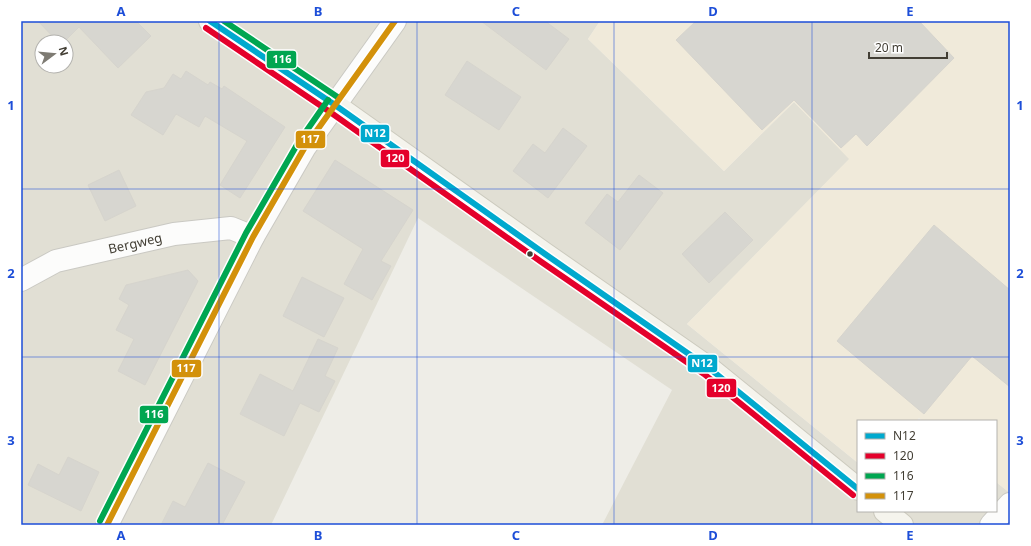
<svg xmlns="http://www.w3.org/2000/svg" width="1031" height="546" font-family="'Noto Sans',sans-serif">
<style>
.residential{fill:#e1dfd4;fill-rule:evenodd}
.commercial{fill:#f0eada}
.building{fill:#d7d6d0;stroke:#d6d4cd}
.lines{fill:none;stroke-linecap:round;stroke-linejoin:round}
.minor-casing{stroke:#cac9c3;stroke-width:24}
.secondary-casing{stroke:#cccabe;stroke-width:24}
.minor{stroke:#fcfcfb;stroke-width:22}
.secondary{stroke:#f5f4ed;stroke-width:22}
.bus-1-casing{stroke:#fff;stroke-width:9}
.bus-2-casing{stroke:#fff;stroke-width:9}
.bus-3-casing{stroke:#fff;stroke-width:9}
.bus-4-casing{stroke:#fff;stroke-width:9}
.bus-1{stroke:#00a9ce;stroke-width:6}
.bus-2{stroke:#e4002b;stroke-width:6}
.bus-3{stroke:#00a651;stroke-width:6}
.bus-4{stroke:#d3910a;stroke-width:6}
.grid{fill:none;stroke:#1d4ed8;stroke-width:1;stroke-opacity:0.55}
.bus-dot{fill:#423e34;stroke:#fff;stroke-width:1.5}
.labels{text-anchor:middle;stroke-width:4;stroke-linejoin:round;paint-order:stroke}
.street-label{font-size:13px;fill:#423e34;stroke:#fff}
.line-badge{stroke:#fff;stroke-width:1.5}
.badge-label{font-size:11px;text-anchor:middle;font-weight:bold;fill:#fff}
.neatline{fill:none;stroke:#1d4ed8;stroke-width:1.5}
.grid-label{font-size:13px;text-anchor:middle;font-weight:bold;fill:#1d4ed8}
</style>
<rect width="100%" height="100%" fill="#eeede7"/>
<!-- residential -->
<path class="residential" d="M21 21H600L588 39 724 171 794 102 850 159 687 324 858 463V511H996V482L1010 493V525H602L672 390 418 218 271 525H21ZM42 42H66V66H42Z"/>
<!-- commercial -->
<polygon class="commercial" points="600,21 1010,21 1010,493 996,482 996,421 923,421 919,418 916,421 858,421 858,463 687,324 849,159 794,102 724,171 588,39"/>
<!-- building -->
<g class="building">
<polygon points="38,21 136,21 151,36 118,68 79,27 64,42 58,42"/>
<polygon points="481,21 545,21 569,39 546,70"/>
<polygon points="696,21 919,21 954,58 867,146 856,134 841,148 794,100 762,130 676,40"/>
<polygon points="467,61 521,97 499,130 445,95"/>
<polygon points="186,71 208,85 210,82 222,89 224,86 285,127 240,198 220,185 247,141 205,116 199,127 176,114 163,135 131,115 146,92 164,88 173,74 181,79"/>
<polygon points="563,128 587,146 548,198 513,171 533,144 545,153"/>
<polygon points="335,160 413,210 381,261 391,266 372,300 344,284 363,249 303,211"/>
<polygon points="119,170 136,206 105,221 88,185"/>
<polygon points="639,175 663,193 620,250 585,223 607,194 618,202"/>
<polygon points="725,212 753,240 709,283 682,254"/>
<polygon points="934,225 1010,290 1010,387 972,356 924,414 837,341"/>
<polygon points="188,270 198,281 145,385 118,371 134,339 116,330 129,305 119,299 126,285"/>
<polygon points="302,277 344,298 324,337 283,316"/>
<polygon points="318,339 338,348 325,376 335,381 319,412 300,403 284,436 240,414 260,374 293,391"/>
<polygon points="68,457 99,472 81,511 28,485 38,464 59,475"/>
<polygon points="208,463 245,482 222,525 161,525 173,501 185,507"/>
</g>
<g class="lines">
<!-- minor casing -->
<g class="minor-casing">
<g id="minor">
<path id="s1" d="M21 280 56 261 174 234 231 228 253 237"/>
<polyline points="107,525 253,237 305,147 395,21"/>
<polyline points="991,525 1010,504"/>
</g>
</g>
<!-- secondary casing -->
<g class="secondary-casing">
<g id="secondary">
<polyline points="210,21 335,105 545,254 709,368 858,489"/>
<polyline points="885,511 902,525"/>
</g>
</g>
<!-- minor -->
<use href="#minor" class="minor"/>
<!-- secondary -->
<use href="#secondary" class="secondary"/>
<!-- bus-1 casing -->
<g class="bus-1-casing">
<polyline id="bus-1" points="210,21 335,105 545,254 709,368 858,489"/>
</g>
<!-- bus-2 casing -->
<g class="bus-2-casing">
<polyline id="bus-2" points="206,28 330,112 540,261 704,374 853,495"/>
</g>
<!-- bus-3 casing -->
<g class="bus-3-casing">
<g id="bus-3">
<polyline points="224,21 339,98"/>
<polyline points="100,521 246,233 298,143 328,100"/>
</g>
</g>
<!-- bus-4 casing -->
<g class="bus-4-casing">
<polyline id="bus-4" points="107,525 253,237 305,147 395,21"/>
</g>
<!-- bus-1 -->
<use href="#bus-1" class="bus-1"/>
<!-- bus-2 -->
<use href="#bus-2" class="bus-2"/>
<!-- bus-3 -->
<use href="#bus-3" class="bus-3"/>
<!-- bus-4 -->
<use href="#bus-4" class="bus-4"/>
</g>
<!-- grid -->
<path class="grid" d="M219 21V525M417 21V525M614 21V525M812 21V525M21 189H1010M21 357H1010"/>
<!-- markers -->
<circle class="bus-dot" cx="530" cy="254" r="3.5"/>
<g class="labels">
<!-- street labels -->
<g class="street-label">
<text dy="5" stroke="none"><textPath href="#s1" startOffset="121">Bergweg</textPath></text>
</g>
</g>
<g class="line-badge">
<rect x="266" y="50" width="31" height="19" rx="4" fill="#00a651"/>
<rect x="360" y="124" width="30" height="19" rx="4" fill="#00a9ce"/>
<rect x="295" y="130" width="31" height="19" rx="4" fill="#d3910a"/>
<rect x="380" y="149" width="30" height="19" rx="4" fill="#e4002b"/>
<rect x="687" y="354" width="31" height="19" rx="4" fill="#00a9ce"/>
<rect x="171" y="359" width="31" height="19" rx="4" fill="#d3910a"/>
<rect x="706" y="378" width="31" height="20" rx="4" fill="#e4002b"/>
<rect x="139" y="405" width="30" height="19" rx="4" fill="#00a651"/>
</g>
<g class="badge-label">
<text x="282" y="63">116</text>
<text x="375" y="137">N12</text>
<text x="310" y="143">117</text>
<text x="395" y="162">120</text>
<text x="702" y="367">N12</text>
<text x="186" y="372">117</text>
<text x="721" y="392">120</text>
<text x="154" y="418">116</text>
</g>
<!-- border -->
<rect width="1031" height="546" fill="none" stroke="#ffffff" stroke-width="44"/>
<!-- legend -->
<rect x="857" y="420" width="140" height="92" fill="#ffffff" stroke="#b3b2ae"/>
<rect x="865" y="433" width="20" height="6" fill="#00a9ce" stroke="#b3b2ae"/>
<text x="893" y="440" font-size="12" fill="#423e34">N12</text>
<rect x="865" y="453" width="20" height="6" fill="#e4002b" stroke="#b3b2ae"/>
<text x="893" y="460" font-size="12" fill="#423e34">120</text>
<rect x="865" y="473" width="20" height="6" fill="#00a651" stroke="#b3b2ae"/>
<text x="893" y="480" font-size="12" fill="#423e34">116</text>
<rect x="865" y="493" width="20" height="6" fill="#d3910a" stroke="#b3b2ae"/>
<text x="893" y="500" font-size="12" fill="#423e34">117</text>
<!-- north arrow -->
<g transform="translate(54 54) rotate(74)"><circle r="19" fill="#ffffff" stroke="#b3b2ae"/>
<path d="M0-3L7 15L0 10L-7 15Z" fill="#7e7b73"/>
<text y="-6" font-size="11" font-weight="bold" text-anchor="middle" fill="#423e34">N</text>
</g>
<!-- scale -->
<path d="M869 52v6h78v-6" fill="none" stroke="#423e34" stroke-width="2"/>
<text x="875" y="52" font-size="12" fill="#423e34" stroke="#ffffff" stroke-width="3" paint-order="stroke">20 m</text>
<rect x="22" y="22" width="987" height="502" class="neatline"/>
<g class="grid-label">
<text x="121" y="16">A</text>
<text x="318" y="16">B</text>
<text x="516" y="16">C</text>
<text x="713" y="16">D</text>
<text x="910" y="16">E</text>
<text x="11" y="110">1</text>
<text x="1020" y="110">1</text>
<text x="11" y="278">2</text>
<text x="1020" y="278">2</text>
<text x="11" y="445">3</text>
<text x="1020" y="445">3</text>
<text x="121" y="540">A</text>
<text x="318" y="540">B</text>
<text x="516" y="540">C</text>
<text x="713" y="540">D</text>
<text x="910" y="540">E</text>
</g>
</svg>
